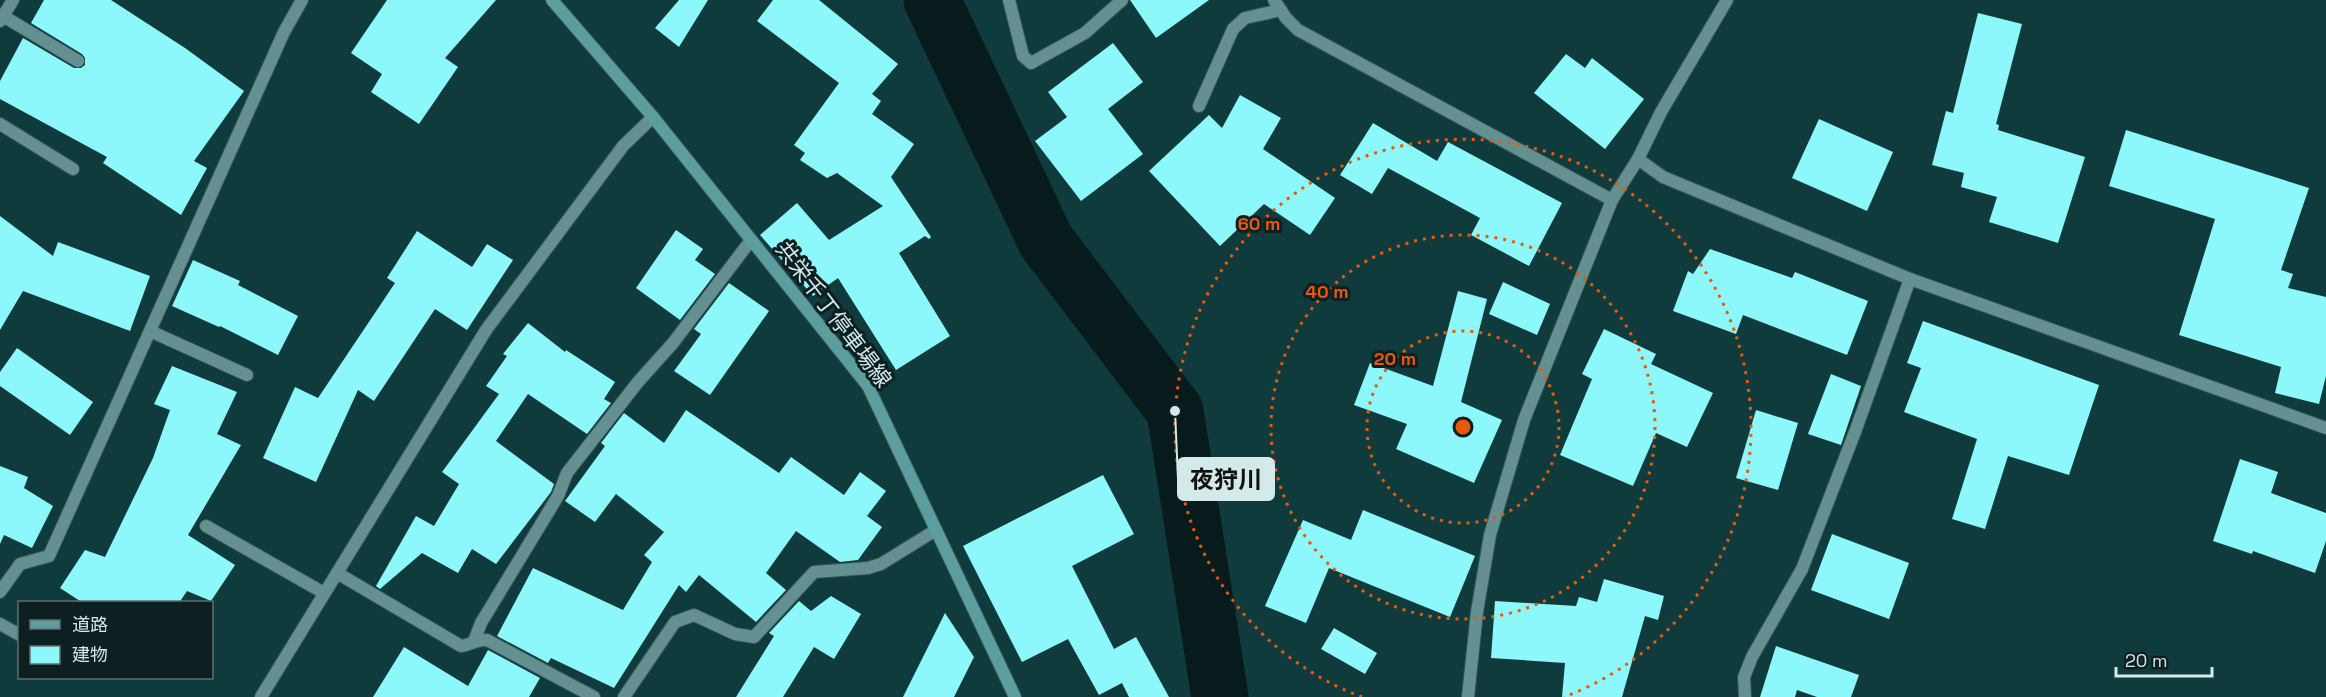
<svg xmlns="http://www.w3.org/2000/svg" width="2326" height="697" font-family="'Space Grotesk','Noto Sans JP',sans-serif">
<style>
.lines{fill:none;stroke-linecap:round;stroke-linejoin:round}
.river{stroke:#081b1c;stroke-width:57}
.building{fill:#8df8fb}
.minor-casing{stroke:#385556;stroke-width:14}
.secondary-casing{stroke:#385556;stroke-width:14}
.minor{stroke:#659091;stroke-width:12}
.secondary{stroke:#5c9ea0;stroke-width:12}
.ring{fill:none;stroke:#e8590c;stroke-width:3;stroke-dasharray:3 6}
.labels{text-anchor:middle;stroke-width:6;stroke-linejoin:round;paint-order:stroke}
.street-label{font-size:22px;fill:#d3e9ea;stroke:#0d1f20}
.centre{fill:#e8590c;stroke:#0d1f20;stroke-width:3}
.ring-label{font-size:18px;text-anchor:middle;font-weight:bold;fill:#e8590c;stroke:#0d1f20;stroke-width:6;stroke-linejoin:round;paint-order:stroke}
.leader{fill:none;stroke:#d3e9ea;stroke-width:2}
.callout-dot{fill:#d3e9ea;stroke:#0d1f20;stroke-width:2}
.callout{fill:#d3e9ea;stroke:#d3e9ea;stroke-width:2}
.callout-label{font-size:24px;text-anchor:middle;font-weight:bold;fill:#111}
</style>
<rect width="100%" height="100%" fill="#0f3b3d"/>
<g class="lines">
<!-- river -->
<polyline class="river" points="932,0 1046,241 1175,411 1220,697"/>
</g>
<!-- building -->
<g class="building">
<polygon points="44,0 111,0 185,48 244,91 194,161 207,168 181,215 103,163 107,157 0,99 0,81 23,38 74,68 81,68 85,65 85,58 82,54 31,23"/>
<polygon points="387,0 496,0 445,58 458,67 419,124 371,92 382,74 351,53"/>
<polygon points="679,0 708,0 679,47 655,28"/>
<polygon points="773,0 819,0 898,64 872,94 881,101 872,114 914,144 891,177 931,237 929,239 925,236 899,253 950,336 896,370 838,278 813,296 760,235 797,203 829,240 883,206 837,173 827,178 800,160 805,153 794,145 839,83 757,21"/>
<polygon points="1130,0 1209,0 1156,38"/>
<polygon points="1978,13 2022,24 1996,124 1999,125 1998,130 2085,157 2058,243 1989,222 1997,197 1961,187 1964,173 1932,165 1946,111 1953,113"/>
<polygon points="1113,43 1143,82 1108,109 1143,154 1081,201 1035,141 1067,117 1048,92"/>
<polygon points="1566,54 1585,68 1592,58 1644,99 1605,149 1534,93"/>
<polygon points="1240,95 1281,118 1263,149 1335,198 1310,235 1264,204 1220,246 1149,171 1209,115 1222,128"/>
<polygon points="1819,119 1893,152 1867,211 1792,178"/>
<polygon points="1373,123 1437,161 1448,142 1562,203 1529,266 1471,235 1480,218 1388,168 1372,194 1340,175"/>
<polygon points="2126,130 2309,188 2281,270 2293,274 2288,288 2326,297 2326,376 2319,404 2275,393 2281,367 2179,335 2215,219 2109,186"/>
<polygon points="0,216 53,256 58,242 150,276 130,331 23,291 0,330"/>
<polygon points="676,230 703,249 695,260 715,274 680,320 636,288"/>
<polygon points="417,231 472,267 487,244 513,260 467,330 435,309 374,401 358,390 316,482 263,458 295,387 318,398 395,283 387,278"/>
<polygon points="1710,249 1792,278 1795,272 1868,301 1847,355 1743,315 1736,334 1673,311 1688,271 1693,274"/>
<polygon points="193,260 240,281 238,285 298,316 278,355 220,326 219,327 172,306"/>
<polygon points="1503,282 1550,304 1537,335 1489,314"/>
<polygon points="729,283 769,311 710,395 674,371 701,334 694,329"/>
<polygon points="1458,291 1487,299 1461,402 1502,420 1474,483 1396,449 1407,424 1354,405 1370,363 1433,386"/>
<polygon points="1923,321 2099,385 2069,475 2008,456 1985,529 1952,519 1977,439 1904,412 1921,368 1907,363"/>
<polygon points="528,323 565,352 566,350 615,382 604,399 611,403 587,434 528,394 496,441 554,484 551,492 496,564 472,549 458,573 422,553 380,589 376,586 416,516 434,526 459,484 442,472 499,394 486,386 507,356 503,354"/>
<polygon points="1604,329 1656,354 1651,364 1713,393 1687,447 1656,433 1633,486 1560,455 1592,379 1582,374"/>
<polygon points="17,348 93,402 70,435 0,386 0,372"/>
<polygon points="172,366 237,392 217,434 241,445 188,535 235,565 211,601 187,591 179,603 83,603 60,588 85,550 105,557 153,458 170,410 154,404"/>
<polygon points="1831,374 1861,386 1841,445 1808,434"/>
<polygon points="686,410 779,473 791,457 844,495 860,472 886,491 867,516 882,527 858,560 840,562 796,531 766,573 786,590 756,622 699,575 686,592 679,585 614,688 551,658 548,663 497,636 533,568 623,610 652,562 644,555 664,532 616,494 595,522 565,501 605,446 601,443 624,413 664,443"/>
<polygon points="1756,410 1798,423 1778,490 1736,478"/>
<polygon points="2240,459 2278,472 2271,493 2326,513 2326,541 2315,573 2253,551 2252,554 2213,541"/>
<polygon points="0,466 28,477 24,488 53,506 32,548 4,535 0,544"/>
<polygon points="1103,475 1134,534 1072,566 1114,649 1136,637 1169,697 1129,697 1122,683 1099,695 1068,639 1022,662 963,546"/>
<polygon points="1363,510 1475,556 1450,617 1329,568 1306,623 1265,606 1303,520 1351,540"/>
<polygon points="1832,534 1909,563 1889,619 1811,590"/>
<polygon points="1604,579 1664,596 1658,620 1645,616 1622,697 1562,697 1565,663 1491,658 1495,601 1576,606 1579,597 1597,602"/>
<polygon points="831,596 861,614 834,659 814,647 783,697 736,697 774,636 769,633 799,601 811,611"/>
<polygon points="945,613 974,657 954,697 903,697"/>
<polygon points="1334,628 1377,653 1365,674 1321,649"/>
<polygon points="1776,646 1859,675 1851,697 1817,697 1797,690 1795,697 1760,697"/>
<polygon points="404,647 468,686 488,650 540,678 529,697 373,697"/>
</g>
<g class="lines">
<!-- minor casing -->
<g class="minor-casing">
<g id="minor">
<polyline points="1009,0 1023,56 1031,63 1085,33 1122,0"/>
<polyline points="1274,0 1286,18 1298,30 1612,200"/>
<polyline points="3,16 78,61"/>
<polyline points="0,21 13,0"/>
<polyline points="1199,106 1233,29 1245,18 1281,10"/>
<polyline points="0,124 73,169"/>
<polyline points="1638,159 1663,177 1910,279 2326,428"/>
<polyline points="150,331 247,375"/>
<polyline points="206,526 324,593"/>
<path d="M337 573 461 646C470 645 477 639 487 640L594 697"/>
<polyline points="0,592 20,564 49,556 284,32 302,0"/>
<polyline points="0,624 20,635"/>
<polyline points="474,641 481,623 558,496 567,473 638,382 673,343 751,240"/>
<polyline points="261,697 486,330 623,146 653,117"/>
<polyline points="624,697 675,622 694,615 735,634 754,637 814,572 868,568 881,564 936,530"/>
<polyline points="1468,697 1477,612 1490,535 1524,420 1612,200 1638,159 1661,112 1727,0"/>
<polyline points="1745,697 1744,677 1752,657 1802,569 1855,432 1910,279"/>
</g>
</g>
<!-- secondary casing -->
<g class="secondary-casing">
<polyline id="secondary" points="552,0 653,117 868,386 1015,697"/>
</g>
<!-- minor -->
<use href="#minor" class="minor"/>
<!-- secondary -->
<use href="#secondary" class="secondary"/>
</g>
<!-- distance rings -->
<g class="ring">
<circle cx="1463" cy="427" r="96"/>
<circle cx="1463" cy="427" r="192"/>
<path d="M1362 697A288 288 0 1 1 1564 697"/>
</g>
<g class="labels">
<!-- street labels -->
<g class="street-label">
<text transform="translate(834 314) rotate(53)" y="8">共栄千丁停車場線</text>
</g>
</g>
<circle cx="1463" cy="427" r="9" class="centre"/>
<g class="ring-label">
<text x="1259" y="230">60 m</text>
<text x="1327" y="298">40 m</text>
<text x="1395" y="365">20 m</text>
</g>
<!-- callouts -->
<path class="leader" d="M1175 411L1178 479"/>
<circle class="callout-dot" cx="1175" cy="411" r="6"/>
<rect class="callout" x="1178" y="458" width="96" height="42" rx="6"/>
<g class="callout-label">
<text x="1226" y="488">夜狩川</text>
</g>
<!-- legend -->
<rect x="18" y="601" width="195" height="78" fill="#0d1f20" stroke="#5c7071" stroke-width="1.5"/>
<rect x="30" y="620" width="30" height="9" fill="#5c9ea0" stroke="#5c7071" stroke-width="1.5"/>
<text x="72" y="631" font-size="18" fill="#d3e9ea">道路</text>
<rect x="30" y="646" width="30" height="18" fill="#8df8fb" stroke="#5c7071" stroke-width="1.5"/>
<text x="72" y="661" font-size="18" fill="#d3e9ea">建物</text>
<!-- scale -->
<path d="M2116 667v9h96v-9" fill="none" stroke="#d3e9ea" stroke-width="3"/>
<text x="2125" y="667" font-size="18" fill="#d3e9ea" stroke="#0d1f20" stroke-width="4.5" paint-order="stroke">20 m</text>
</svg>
